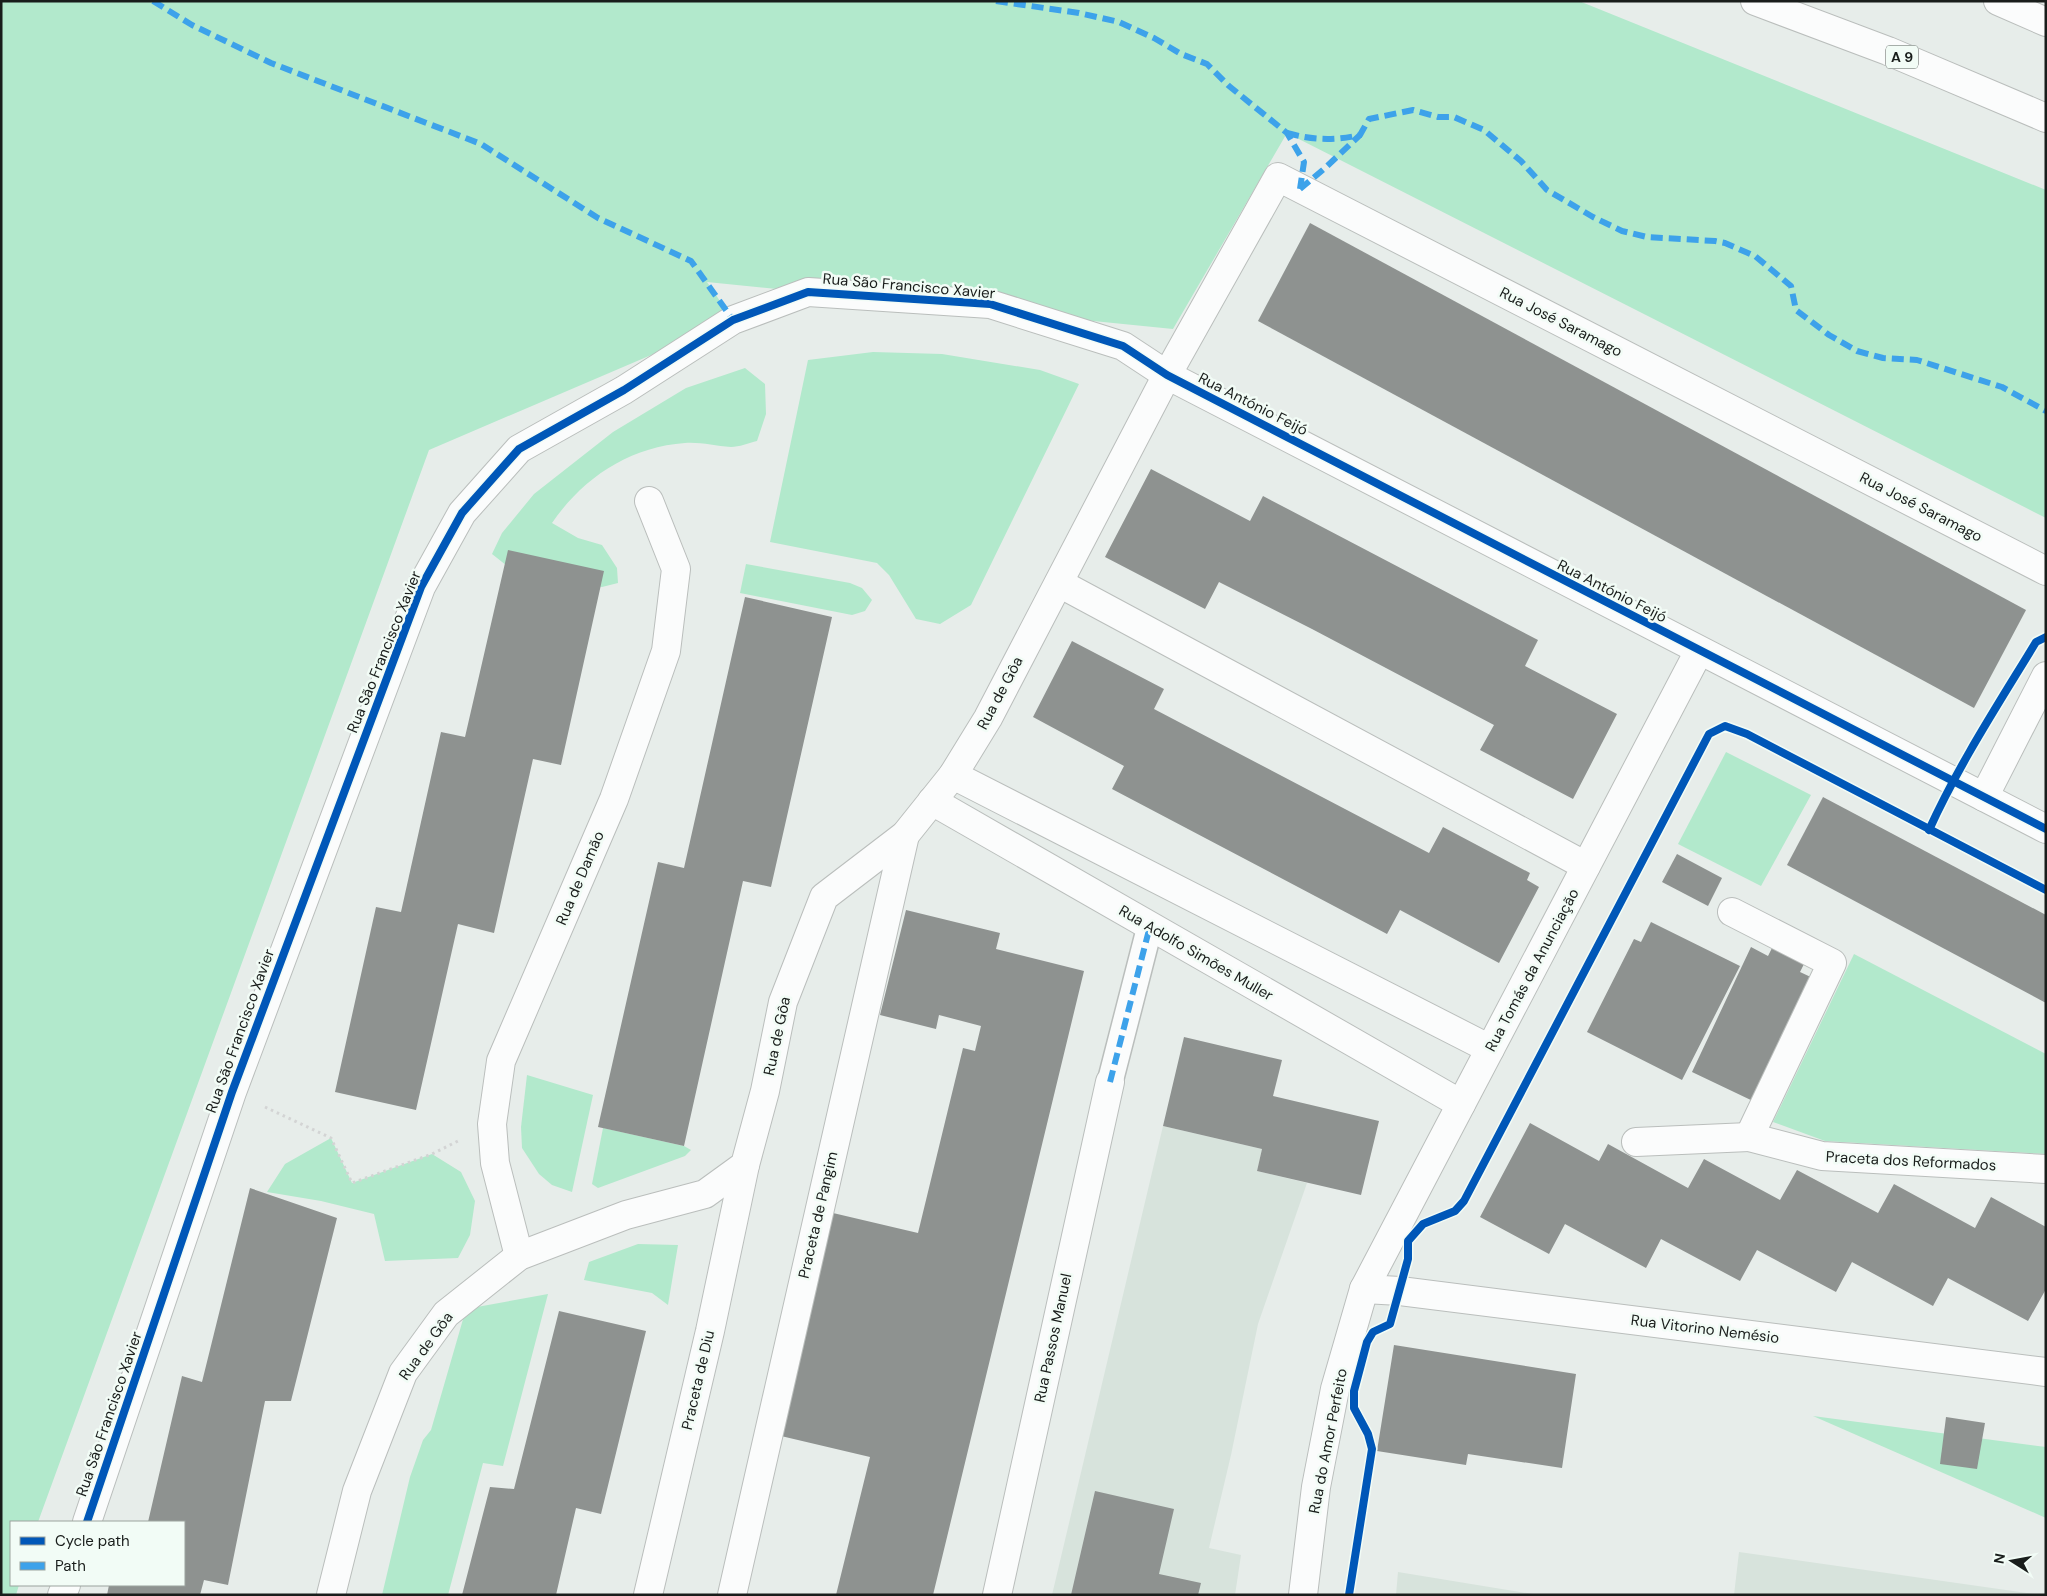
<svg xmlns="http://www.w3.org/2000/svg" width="2047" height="1596" font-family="'DM Sans',sans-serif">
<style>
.built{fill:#d7e3dc}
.green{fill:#b2e9cc}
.building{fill:#8e9290}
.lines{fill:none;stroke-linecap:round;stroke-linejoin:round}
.pedestrian-casing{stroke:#babebc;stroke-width:28}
.minor-casing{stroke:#babebc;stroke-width:30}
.motorway-casing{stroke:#babebc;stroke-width:30}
.path{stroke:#d3d4d4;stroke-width:3;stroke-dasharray:2.5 4;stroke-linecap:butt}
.pedestrian{stroke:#fbfcfc;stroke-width:25}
.minor{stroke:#fbfcfc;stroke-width:28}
.motorway{stroke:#fbfcfc;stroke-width:28}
.quiet{stroke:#3da2ea;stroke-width:6;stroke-dasharray:12 6;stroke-linecap:butt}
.cycleway-casing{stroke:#f2fcf6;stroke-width:11}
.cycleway{stroke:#0057b8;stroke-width:8}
.labels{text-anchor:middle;stroke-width:5;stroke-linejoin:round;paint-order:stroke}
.shield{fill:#f2fcf6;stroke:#5a605d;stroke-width:1}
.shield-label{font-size:14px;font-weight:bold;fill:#191d1b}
.street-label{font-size:15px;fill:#191d1b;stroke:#f2fcf6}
</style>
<rect width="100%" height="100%" fill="#e7edea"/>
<!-- built -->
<g class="built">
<polygon points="1163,1126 1262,1149 1257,1171 1307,1183 1258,1324 1231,1455 1209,1548 1241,1555 1235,1595 1052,1595"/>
<polygon points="1739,1552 2041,1595 1734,1595"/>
<polygon points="1398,1572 1539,1595 1396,1595"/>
</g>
<!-- green -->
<g class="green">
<polygon points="1,1 1579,1 2046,190 2046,518 1287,133 1173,329 707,282 733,320 429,450 38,1522 11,1522 11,1585 19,1585 16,1595 1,1595"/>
<polygon points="873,352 942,354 1040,370 1079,384 971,605 940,624 916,619 889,575 877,563 770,542 808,360"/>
<path d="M745 368 765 384 766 414 757 441C749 443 739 447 731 447 715 446 701 442 685 443 629 447 583 478 552 523L578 538 602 545 617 568 618 583 602 587 516 573 492 554 502 533 534 494 613 432 686 388Z"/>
<polygon points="746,564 850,583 862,588 872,600 865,611 852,615 740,593"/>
<polygon points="1726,752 1811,795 1761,886 1678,844"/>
<polygon points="1854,954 2046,1054 2046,1154 1825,1141 1773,1122"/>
<polygon points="527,1075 593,1095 572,1192 552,1185 539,1174 522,1148 521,1127"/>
<polygon points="603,1128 684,1146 691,1150 685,1156 598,1188 592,1184"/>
<polygon points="331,1138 352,1183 432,1154 461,1172 475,1201 470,1235 458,1258 385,1261 374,1214 321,1201 267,1192 285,1164"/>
<polygon points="638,1244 678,1245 668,1305 652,1293 584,1280 589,1262"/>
<polygon points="548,1294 503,1466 483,1463 448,1595 382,1595 410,1477 423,1440 431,1430 466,1309"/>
<polygon points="1813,1416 2046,1447 2046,1518"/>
</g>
<!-- building -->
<g class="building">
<polygon points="1310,223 2026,610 1974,708 1258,321"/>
<polygon points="1151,469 1250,521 1263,496 1538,640 1525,666 1617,714 1573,799 1480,750 1494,725 1312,629 1219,582 1205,609 1105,557"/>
<polygon points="508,550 604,571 561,765 533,759 494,933 458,924 416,1110 335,1092 376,907 401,912 441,732 465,737"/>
<polygon points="745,597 832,617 771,887 743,881 684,1146 598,1127 658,862 684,868"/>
<polygon points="1072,641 1164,689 1154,709 1429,853 1443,827 1530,873 1527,880 1539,887 1499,963 1400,910 1387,934 1112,789 1124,766 1033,717"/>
<polygon points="1823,797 2046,915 2046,1003 1787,865"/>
<polygon points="1677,854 1722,878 1708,906 1662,882"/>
<polygon points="906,910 1000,933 996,949 1084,971 933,1595 836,1595 870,1457 781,1436 833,1213 918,1233 963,1048 975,1051 981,1026 939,1015 936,1029 880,1015"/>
<polygon points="1651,922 1740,966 1682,1080 1587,1032 1634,939 1641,942"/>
<polygon points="1773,946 1805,962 1800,972 1815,979 1755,1102 1692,1072 1751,947 1768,956"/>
<polygon points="1184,1037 1282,1060 1273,1096 1379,1121 1361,1195 1257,1171 1262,1149 1163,1126"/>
<polygon points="1530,1123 1599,1161 1608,1144 1688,1188 1704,1159 1780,1200 1797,1170 1878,1213 1894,1184 1975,1228 1991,1197 2046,1227 2046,1289 2028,1321 1948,1278 1933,1306 1852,1262 1836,1292 1757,1250 1740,1281 1661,1239 1646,1268 1565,1224 1549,1254 1480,1217"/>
<polygon points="250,1188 337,1218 291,1401 265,1401 228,1585 204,1580 200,1595 107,1595 109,1585 184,1585 184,1522 148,1522 182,1376 202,1382"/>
<polygon points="559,1311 646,1331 601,1514 576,1508 556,1595 462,1595 490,1487 514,1489"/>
<polygon points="1394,1345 1576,1374 1562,1468 1468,1454 1466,1465 1377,1451"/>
<polygon points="1946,1417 1985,1423 1977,1469 1940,1464"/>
<polygon points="1095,1491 1174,1509 1159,1574 1201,1583 1198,1595 1071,1595"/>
</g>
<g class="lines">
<!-- pedestrian casing -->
<g class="pedestrian-casing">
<polyline id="pedestrian" points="1110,1082 1150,926"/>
</g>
<!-- minor casing -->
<g class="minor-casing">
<g id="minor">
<polyline points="1059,583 1586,866"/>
<polyline points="953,775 1490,1049"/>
<polyline points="1984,797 2046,676"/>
<polyline points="932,801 1461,1104"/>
<polyline points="1732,912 1832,963 1749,1137 1822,1156 2046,1169"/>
<polyline points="1636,1142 1749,1137"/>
<polyline points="519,1256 495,1163 492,1124 501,1061 614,799 666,651 676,569 649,501"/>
<polyline points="1364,1289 1400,1291 2046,1372"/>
<polyline points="87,1522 232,1092 421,587 462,513 519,449 624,390 733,320 808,292 990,304 1123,346 1167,375 2046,829"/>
<polyline points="62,1595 66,1585"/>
<polyline points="331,1595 357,1491 403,1373 446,1314 519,1256 626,1215 705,1194 745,1165 765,1091 783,1002 824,897 905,835 953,775 988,718 1167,375 1278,177 2046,571"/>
<polyline points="648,1595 710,1331 745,1165"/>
<polyline points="732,1595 905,835"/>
<polyline points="997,1595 1110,1082"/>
<polyline points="1303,1595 1316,1487 1335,1389 1364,1289 1699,651"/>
</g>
</g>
<!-- motorway casing -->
<g class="motorway-casing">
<g id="motorway">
<polyline points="1755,1 1888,51 2046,118"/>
<polyline points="1998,1 2046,22"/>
</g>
</g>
<!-- path -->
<polyline class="path" points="265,1107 331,1138 352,1183 432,1154 458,1141"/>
<!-- pedestrian -->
<use href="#pedestrian" class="pedestrian"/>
<!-- minor -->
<use href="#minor" class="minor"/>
<!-- motorway -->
<use href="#motorway" class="motorway"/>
<!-- quiet -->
<g class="quiet">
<polyline points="153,1 192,25 271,63 481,144 598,218 691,261 733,320"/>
<polyline points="996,1 1079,13 1119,22 1154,38 1181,54 1207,64 1229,86 1287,133 1304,162 1300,189"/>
<path d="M1287 133C1312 140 1334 141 1360 135L1369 119 1413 110 1438 117H1454L1484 130 1521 161 1547 190 1593 217 1622 231 1647 237 1715 241 1725 243 1755 256 1791 286 1796 310 1829 335 1857 351 1883 358 1917 360 2002 387 2046 411"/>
<polyline points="1300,189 1324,169 1360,135"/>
<polyline points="1110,1082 1150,926"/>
</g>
<!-- cycleway casing -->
<g class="cycleway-casing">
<g id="cycleway">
<path d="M1929 830C1959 764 1999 703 2036 642L2046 637"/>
<polyline points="87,1522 232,1092 421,587 462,513 519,449 624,390 733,320 808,292 990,304 1123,346 1167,375 2046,829"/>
<polyline points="1349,1595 1372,1449 1368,1434 1354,1408 1354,1391 1367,1342 1373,1332 1390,1324 1408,1259 1408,1241 1423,1224 1455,1211 1464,1201 1709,734 1725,726 1747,734 2046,890"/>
</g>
</g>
<!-- cycleway -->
<use href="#cycleway" class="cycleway"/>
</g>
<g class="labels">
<!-- shield labels -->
<rect class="shield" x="1886" y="45.5" width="32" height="23" rx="4"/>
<g class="shield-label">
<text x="1902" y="62">A 9</text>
</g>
<!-- street labels -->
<g class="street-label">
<text transform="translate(909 286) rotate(5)" y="5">Rua São Francisco Xavier</text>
<text transform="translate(1561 322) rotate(27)" y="5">Rua José Saramago</text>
<text transform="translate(1253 404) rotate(27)" y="5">Rua António Feijó</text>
<text transform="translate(1921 507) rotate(27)" y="5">Rua José Saramago</text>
<text transform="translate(1612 591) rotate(27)" y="5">Rua António Feijó</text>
<text transform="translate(384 652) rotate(-68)" y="5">Rua São Francisco Xavier</text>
<text transform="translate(1000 693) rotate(-62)" y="5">Rua de Gôa</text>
<text transform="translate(580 878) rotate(-67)" y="5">Rua de Damão</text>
<text transform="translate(1196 953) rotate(30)" y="5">Rua Adolfo Simões Muller</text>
<text transform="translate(1532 970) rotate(-62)" y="5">Rua Tomás da Anunciação</text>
<text transform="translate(240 1031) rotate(-70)" y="5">Rua São Francisco Xavier</text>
<text transform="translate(777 1036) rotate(-78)" y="5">Rua de Gôa</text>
<text transform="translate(1911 1161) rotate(3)" y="5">Praceta dos Reformados</text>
<text transform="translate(818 1215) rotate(-77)" y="5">Praceta de Pangim</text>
<text transform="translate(1705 1329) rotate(7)" y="5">Rua Vitorino Nemésio</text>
<text transform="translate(1053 1338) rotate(-78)" y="5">Rua Passos Manuel</text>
<text transform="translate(426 1346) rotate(-54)" y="5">Rua de Gôa</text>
<text transform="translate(698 1380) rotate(-77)" y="5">Praceta de Diu</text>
<text transform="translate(109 1414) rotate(-71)" y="5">Rua São Francisco Xavier</text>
<text transform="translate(1328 1441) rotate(-79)" y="5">Rua do Amor Perfeito</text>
</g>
</g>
<!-- border -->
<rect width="2047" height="1596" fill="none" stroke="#191d1b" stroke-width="5"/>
<!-- legend -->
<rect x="10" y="1521" width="175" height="65" fill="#f2fcf6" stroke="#9ba39e"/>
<rect x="20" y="1537" width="25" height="8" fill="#0057b8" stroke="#9ba39e"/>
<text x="55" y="1546" font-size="15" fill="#191d1b">Cycle path</text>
<rect x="20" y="1562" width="25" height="8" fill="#3da2ea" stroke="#9ba39e"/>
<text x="55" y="1571" font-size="15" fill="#191d1b">Path</text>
<!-- north arrow -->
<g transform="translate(2012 1561) rotate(281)" stroke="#f2fcf6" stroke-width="4" paint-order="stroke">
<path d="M0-4L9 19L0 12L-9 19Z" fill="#191d1b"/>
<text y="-8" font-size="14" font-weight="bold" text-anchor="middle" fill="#191d1b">N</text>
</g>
</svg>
